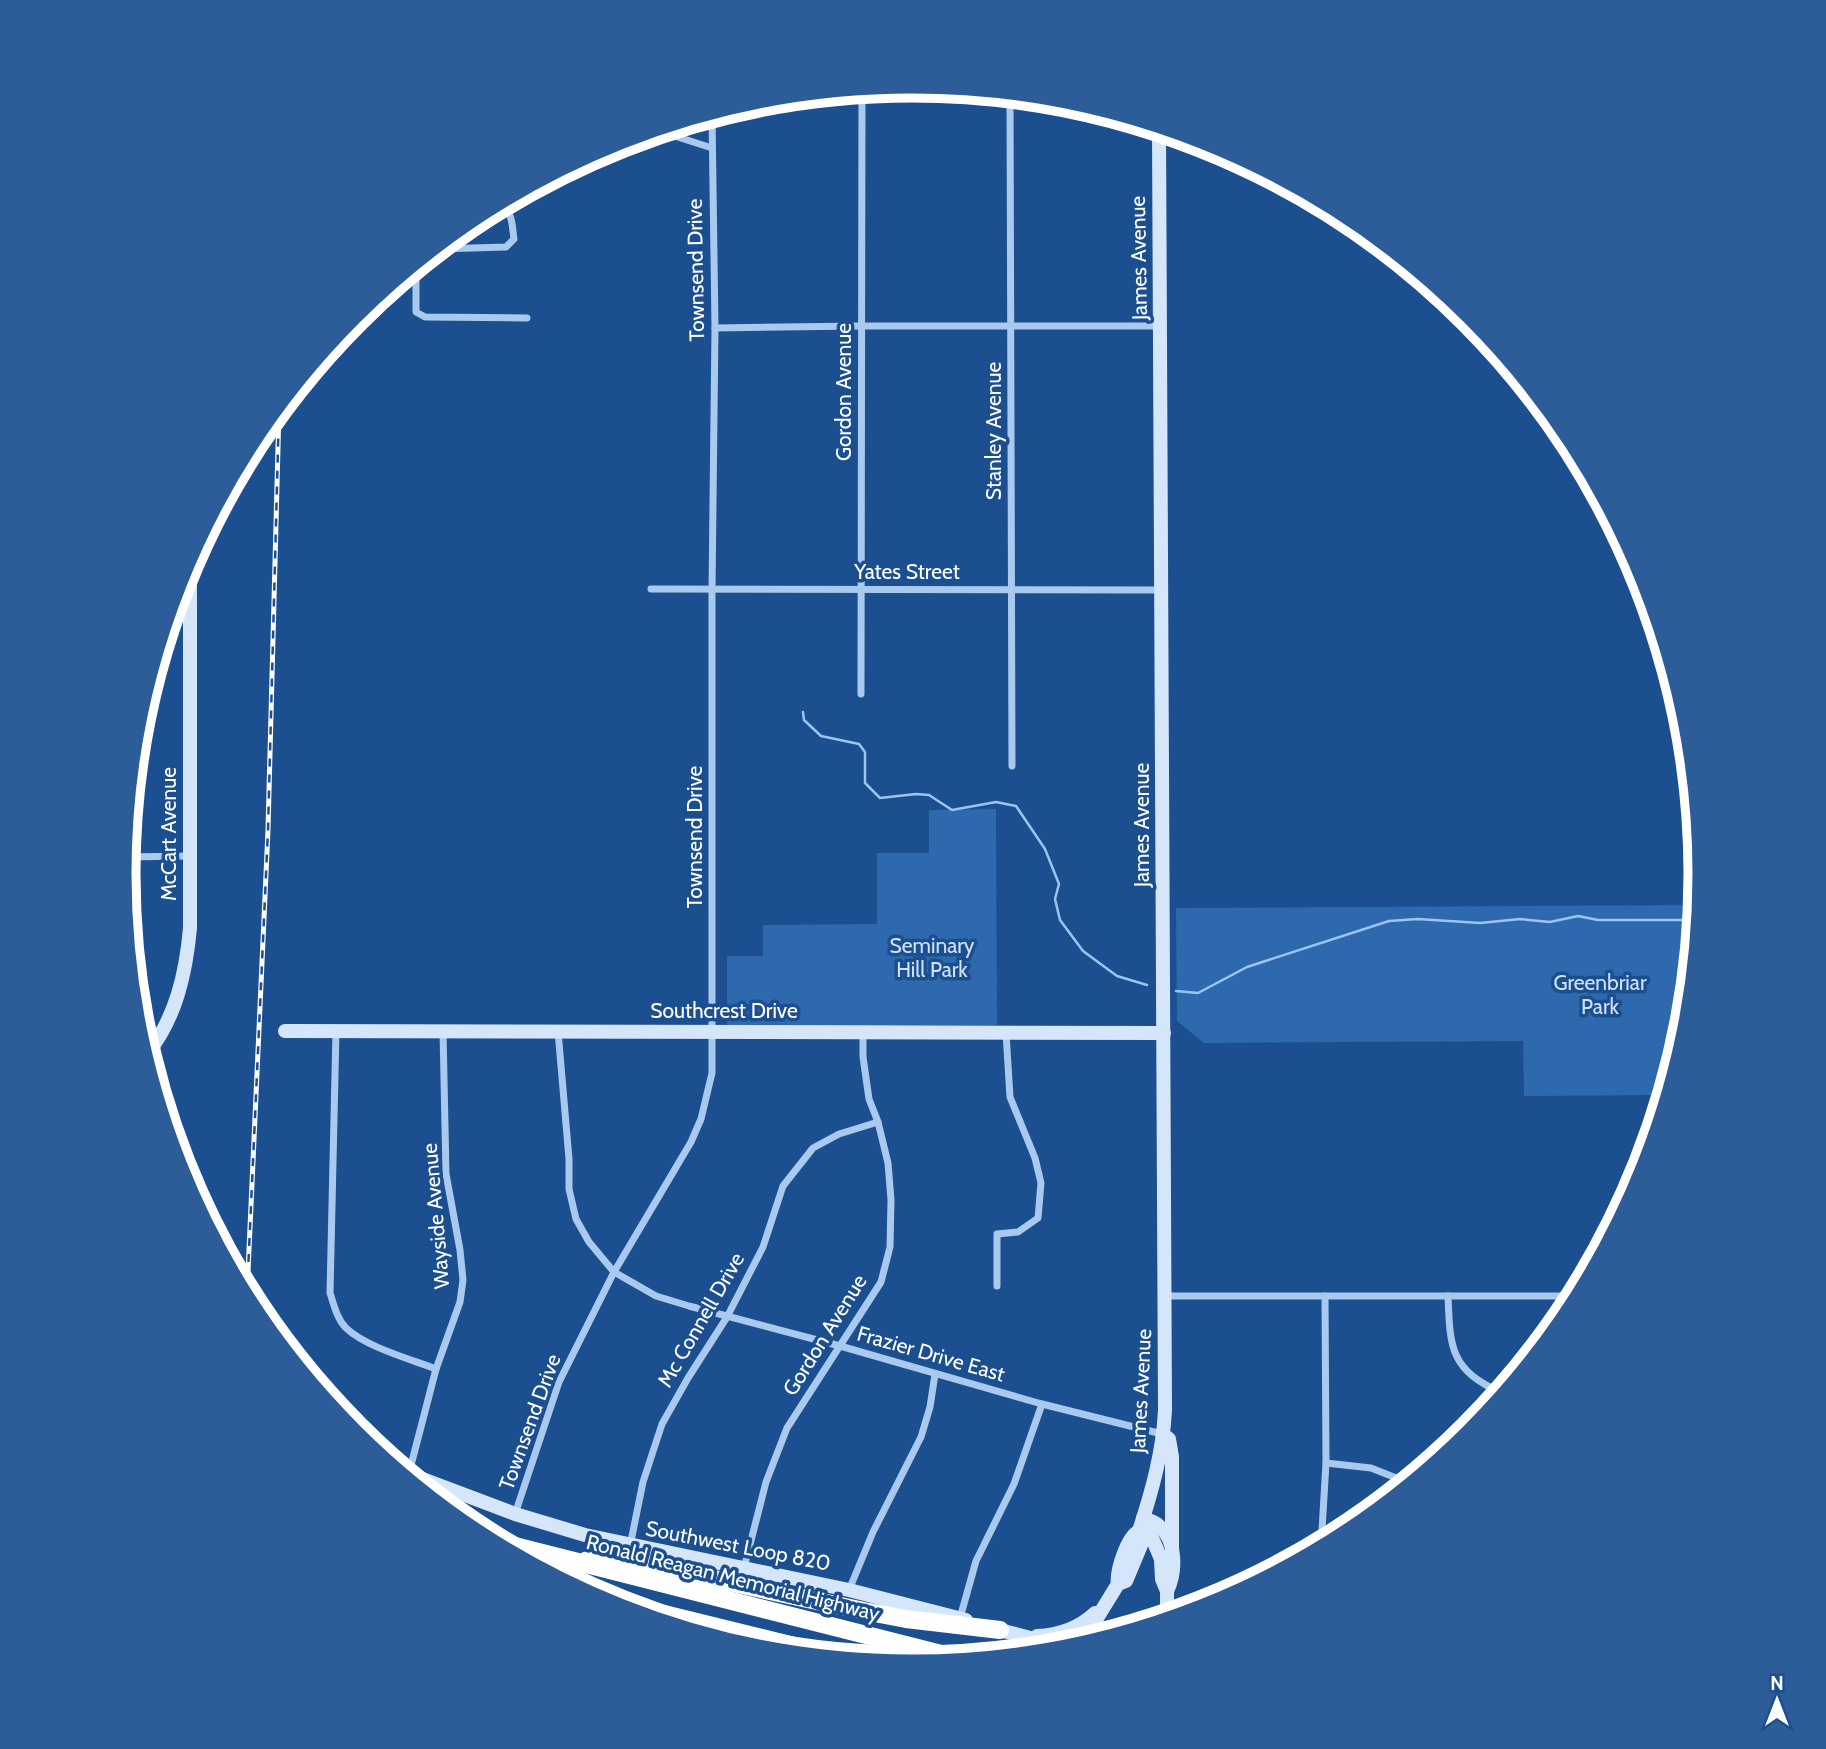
<svg xmlns="http://www.w3.org/2000/svg" width="1826" height="1749" font-family="Cabin,sans-serif">
<style>
.green{fill:#2e69ad}
.lines{fill:none;stroke-linecap:round;stroke-linejoin:round}
.stream{stroke:#9cc4f0;stroke-width:2.5}
.street{stroke:#a9c9ee;stroke-width:7}
.secondary{stroke:#d6e6fa;stroke-width:14}
.highway{stroke:#fff;stroke-width:18}
.rail-casing{stroke:#fff;stroke-width:5}
.rail{stroke:#1b4f8f;stroke-width:2.5;stroke-dasharray:8;stroke-linecap:butt}
.labels{text-anchor:middle;stroke-width:7;stroke-linejoin:round;paint-order:stroke}
.street-label{font-size:21px;fill:#fff;stroke:#1b4f8f}
.park-label{font-size:21px;fill:#cfe3fa;stroke:#1b4f8f}
.rim{fill:none;stroke:#fff;stroke-width:9}
</style>
<rect width="100%" height="100%" fill="#1b4f8f"/>
<!-- green -->
<g class="green">
<polygon points="996,809 997,1025 727,1027 727,956 763,956 763,925 877,924 877,853 929,853 929,810"/>
<polygon points="1699,905 1687,1029 1666,1095 1524,1096 1523,1041 1204,1043 1177,1021 1176,908"/>
</g>
<g class="lines">
<!-- stream -->
<g class="stream">
<polyline points="803,712 804,720 821,736 859,744 865,752 865,783 880,798 916,794 929,795 952,810 996,802 1016,806 1045,849 1059,884 1055,899 1060,920 1083,951 1117,976 1147,985"/>
<polyline points="1176,991 1198,993 1247,967 1389,921 1418,919 1480,923 1520,919 1550,922 1578,916 1598,920 1697,920"/>
</g>
<!-- street -->
<g class="street">
<polyline points="1010,95 1012,766"/>
<polyline points="659,131 712,148"/>
<path d="M438 249 506 247 514 239C512 226 513 212 501 205"/>
<polyline points="416,267 416,312 425,317 527,318"/>
<polyline points="715,328 861,326 1160,326"/>
<polyline points="651,589 1162,590"/>
<polyline points="178,594 190,594"/>
<polyline points="861,694 862,91"/>
<polyline points="126,857 190,856"/>
<path d="M336 1031 330 1293C334 1305 337 1319 346 1328 366 1347 410 1359 436 1369"/>
<polyline points="558,1031 569,1159 569,1189 576,1219 589,1242 614,1272 656,1296 689,1306 840,1346 1042,1404 1162,1434"/>
<polyline points="997,1286 997,1234 1018,1232 1038,1218 1041,1183 1035,1158 1010,1097 1006,1033"/>
<polyline points="1165,1296 1578,1296"/>
<path d="M1448 1296C1450 1348 1450 1370 1502 1393"/>
<polyline points="1326,1463 1371,1468 1409,1483"/>
<polyline points="409,1473 436,1369 460,1302 463,1280 460,1250 446,1174 443,1031"/>
<polyline points="515,1514 559,1382 614,1272 691,1142 701,1119 712,1073 712,590 715,328 712,115"/>
<polyline points="630,1546 643,1482 662,1424 688,1378 727,1317 763,1247 783,1186 813,1148 839,1134 878,1122"/>
<polyline points="1321,1547 1326,1463 1325,1296"/>
<polyline points="744,1568 766,1482 787,1428 881,1282 890,1247 891,1200 888,1163 878,1122 869,1099 863,1057 863,1033"/>
<polyline points="849,1590 873,1532 921,1437 930,1407 935,1374"/>
<polyline points="960,1618 976,1561 1014,1484 1042,1404"/>
</g>
<!-- secondary -->
<g class="secondary">
<polyline points="285,1031 1164,1033"/>
<path d="M147 1054C176 1018 186 973 190 928V563"/>
<polyline points="1164,1435 1169,1439 1172,1457 1172,1551"/>
<polyline points="404,1472 515,1514 585,1535 849,1590 966,1620"/>
<path d="M1143 1518C1148 1520 1155 1522 1159 1526 1177 1540 1176 1573 1167 1591"/>
<polyline points="1147,1526 1161,1559 1162,1579 1167,1591 1167,1618"/>
<path d="M1118 1584C1116 1571 1127 1537 1139 1531 1152 1491 1163 1452 1165 1410L1159 129"/>
<polyline points="992,1628 1068,1648"/>
<path d="M1037 1636C1059 1635 1079 1628 1095 1613"/>
<polyline points="1081,1644 1118,1584 1126,1581 1144,1538 1139,1531"/>
</g>
<!-- highway -->
<g class="highway">
<polyline points="495,1541 961,1659"/>
<polyline points="587,1560 616,1558 864,1611 906,1619 1000,1630"/>
<polyline points="603,1599 831,1655"/>
</g>
<!-- rail casing -->
<g class="rail-casing">
<polyline id="rail" points="247,1294 268,830 279,409"/>
</g>
<!-- rail -->
<use href="#rail" class="rail"/>
</g>
<g class="labels">
<!-- street labels -->
<g class="street-label">
<text transform="translate(1139 258) rotate(-91)" y="7">James Avenue</text>
<text transform="translate(696 270) rotate(-91)" y="7">Townsend Drive</text>
<text transform="translate(844 392) rotate(-90)" y="7">Gordon Avenue</text>
<text transform="translate(994 431) rotate(-90)" y="7">Stanley Avenue</text>
<text x="907" y="579">Yates Street</text>
<text transform="translate(1142 825) rotate(-90)" y="7">James Avenue</text>
<text transform="translate(169 834) rotate(-90)" y="7">McCart Avenue</text>
<text transform="translate(695 837) rotate(-90)" y="7">Townsend Drive</text>
<text x="724" y="1018">Southcrest Drive</text>
<text transform="translate(436 1216) rotate(-95)" y="7">Wayside Avenue</text>
<text transform="translate(701 1320) rotate(-60)" y="7">Mc Connell Drive</text>
<text transform="translate(825 1335) rotate(-58)" y="7">Gordon Avenue</text>
<text transform="translate(931 1354) rotate(16)" y="7">Frazier Drive East</text>
<text transform="translate(1141 1391) rotate(-87)" y="7">James Avenue</text>
<text transform="translate(530 1422) rotate(-70)" y="7">Townsend Drive</text>
<text transform="translate(738 1546) rotate(11)" y="7">Southwest Loop 820</text>
<text transform="translate(733 1578) rotate(14)" y="7">Ronald Reagan Memorial Highway</text>
</g>
<!-- park labels -->
<g class="park-label">
<text x="932" y="953">Seminary<tspan x="932" dy="24">Hill Park</tspan></text>
<text x="1600" y="990">Greenbriar<tspan x="1600" dy="24">Park</tspan></text>
</g>
</g>
<!-- crop -->
<path d="M0 0H1826V1749H0ZM136 874a776 776 0 1 1 1552 0a776 776 0 1 1-1552 0Z" fill="#2d5d98" fill-rule="evenodd"/>
<path class="rim" d="M136 874a776 776 0 1 1 1552 0a776 776 0 1 1-1552 0Z"/>
<!-- north arrow -->
<g transform="translate(1777 1700)" stroke="#1b4f8f" stroke-width="5" paint-order="stroke">
<path d="M0-5L12 26L0 18L-12 26Z" fill="#ffffff"/>
<text y="-10" font-size="19" font-weight="bold" text-anchor="middle" fill="#ffffff">N</text>
</g>
</svg>
